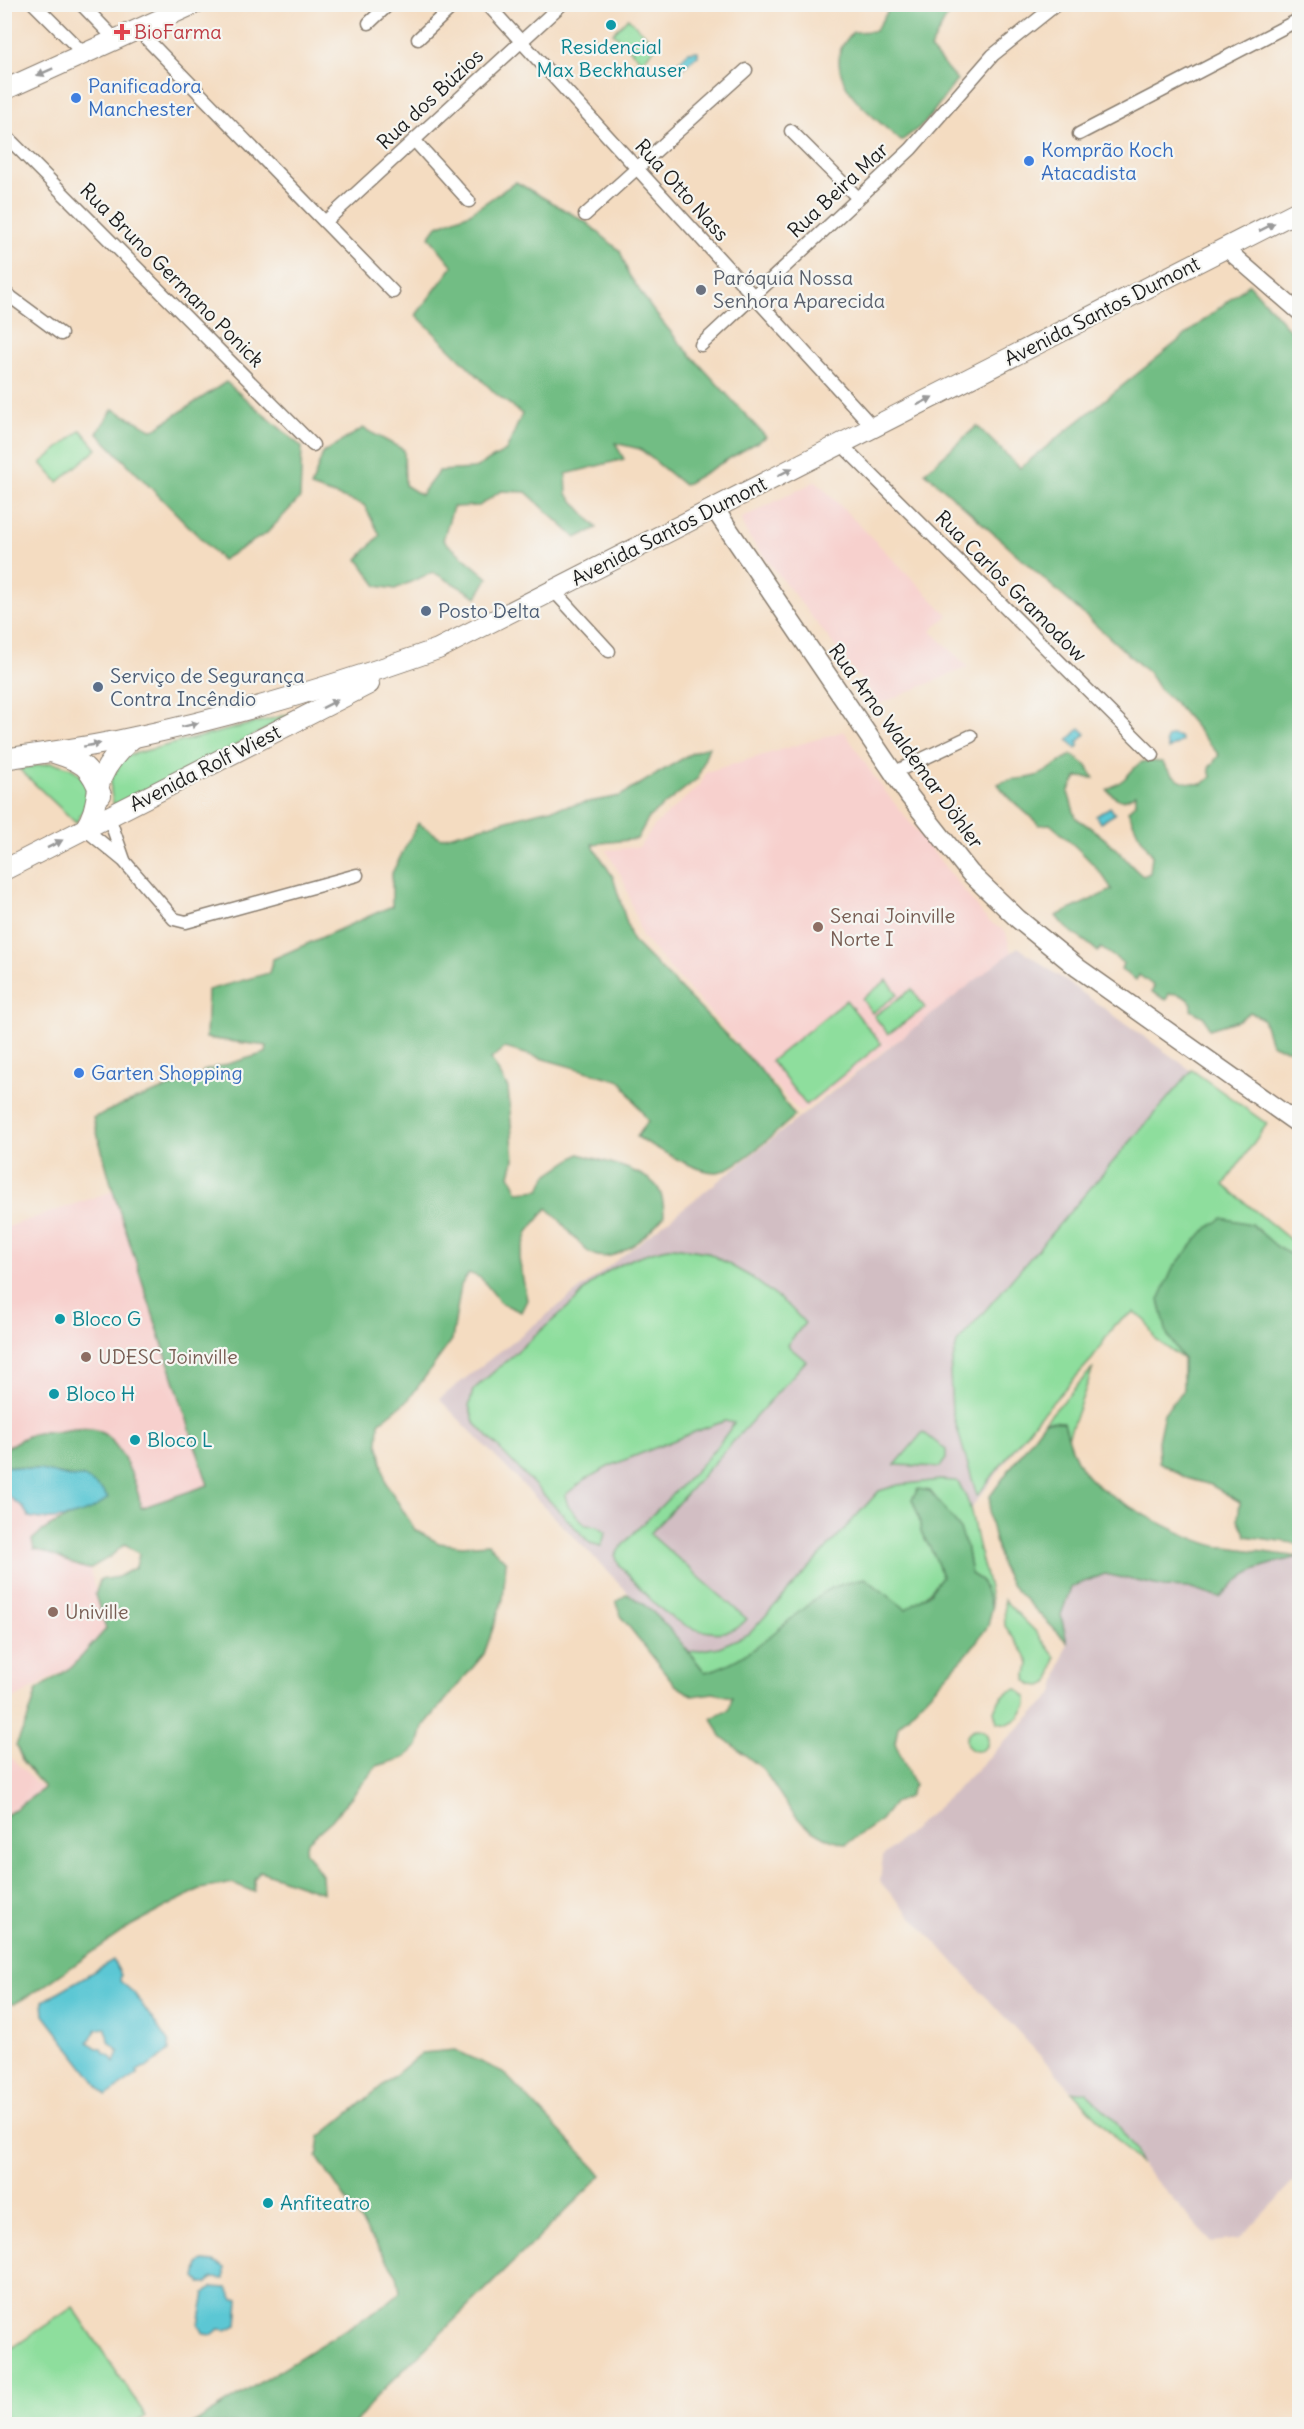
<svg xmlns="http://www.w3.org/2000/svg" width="1304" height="2429" font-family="Delius,sans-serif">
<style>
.built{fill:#f7d0cd}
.industrial{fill:#d2bec3}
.green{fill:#8ede9d;stroke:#557d5c;stroke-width:1.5}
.forest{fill:#72bd84;stroke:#476c50;stroke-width:1.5}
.water{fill:#5bc7d4;stroke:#3c7278;stroke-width:1.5;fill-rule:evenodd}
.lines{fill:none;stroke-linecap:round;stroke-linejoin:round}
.minor-casing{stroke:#887c6e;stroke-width:15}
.tertiary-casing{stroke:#887c6e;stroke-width:18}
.secondary-casing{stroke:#887c6e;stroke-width:21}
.primary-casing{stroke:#887c6e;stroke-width:22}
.minor{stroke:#fff;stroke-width:12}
.tertiary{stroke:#fff;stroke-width:15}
.secondary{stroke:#fff;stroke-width:18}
.primary{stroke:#fff;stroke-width:20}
.oneway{fill:#999}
.culture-dot{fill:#0f9aa8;stroke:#f6f6f2;stroke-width:2}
.health-dot{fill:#e0444e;stroke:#f6f6f2;stroke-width:2}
.shop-dot{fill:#3f7fe0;stroke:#f6f6f2;stroke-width:2}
.worship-dot{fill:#6b7280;stroke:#f6f6f2;stroke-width:2}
.service-dot{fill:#5c6f8a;stroke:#f6f6f2;stroke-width:2}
.education-dot{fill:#8d6e63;stroke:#f6f6f2;stroke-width:2}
.labels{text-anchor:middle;stroke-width:4.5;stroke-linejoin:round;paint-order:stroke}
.health-label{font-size:20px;fill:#be3a42;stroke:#f6f6f2;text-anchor:start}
.culture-label{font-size:20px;fill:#0d838f;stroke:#f6f6f2;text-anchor:start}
.shop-label{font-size:20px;fill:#366cbe;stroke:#f6f6f2;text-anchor:start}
.street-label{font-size:20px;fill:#1c1c1c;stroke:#f6f6f2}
.worship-label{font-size:20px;fill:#5b616d;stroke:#f6f6f2;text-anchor:start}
.service-label{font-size:20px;fill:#4e5e75;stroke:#f6f6f2;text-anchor:start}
.education-label{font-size:20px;fill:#785e54;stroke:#f6f6f2;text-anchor:start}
</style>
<rect width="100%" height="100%" fill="#f6f6f2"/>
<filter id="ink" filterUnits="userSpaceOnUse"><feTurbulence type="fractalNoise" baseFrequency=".0167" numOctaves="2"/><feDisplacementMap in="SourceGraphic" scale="12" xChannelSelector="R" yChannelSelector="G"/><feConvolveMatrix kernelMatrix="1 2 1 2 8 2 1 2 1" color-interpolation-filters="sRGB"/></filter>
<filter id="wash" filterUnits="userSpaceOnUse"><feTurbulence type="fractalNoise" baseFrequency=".008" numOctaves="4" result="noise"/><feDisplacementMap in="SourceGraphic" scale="24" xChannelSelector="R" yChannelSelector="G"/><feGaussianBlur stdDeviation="1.35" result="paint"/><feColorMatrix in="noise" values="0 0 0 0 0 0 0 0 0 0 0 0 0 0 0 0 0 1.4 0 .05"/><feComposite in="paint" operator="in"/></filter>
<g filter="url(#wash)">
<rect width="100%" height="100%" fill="#f4dcc1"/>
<!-- built -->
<g class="built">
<polygon points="816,481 948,615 931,631 968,667 880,704 749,537 743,526 742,518"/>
<polygon points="844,731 877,781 988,921 1006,932 1012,956 800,1113 642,937 623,879 606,850 639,847 655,825 700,785 706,772"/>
<polygon points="113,1191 208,1485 79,1529 106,1629 74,1665 5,1704 4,1228"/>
<polygon points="4,1751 43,1789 5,1817 4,1817"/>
</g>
<!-- industrial -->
<g class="industrial">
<polygon points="1018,947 1261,1120 787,1755 439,1399"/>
<polygon points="1299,1557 1299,2176 1239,2239 1212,2242 880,1882 883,1856 948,1798 1054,1693 1067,1642 1061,1615 1071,1587 1104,1574 1164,1587 1188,1588 1220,1598 1236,1581 1258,1566"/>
</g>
<!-- green -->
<g class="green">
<polygon points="628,18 657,46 642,61 613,33"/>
<polygon points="81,430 97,449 58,482 41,463"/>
<path d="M298 712 115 809C107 782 109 779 125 756Z"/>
<path d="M51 763C76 766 88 776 89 801L76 823 19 769Z"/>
<polygon points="887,980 898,994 872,1013 862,999"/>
<polygon points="912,989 925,1008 888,1034 874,1016"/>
<polygon points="846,1000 881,1044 806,1105 771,1061"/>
<polygon points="1192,1070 1267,1124 1224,1185 1299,1247 1299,1260 1276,1246 1251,1224 1167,1334 1183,1359 1155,1339 1146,1321 1134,1312 1114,1325 1093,1358 1037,1419 977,1496 952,1411 950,1372 957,1343"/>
<path d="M673 1247 707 1252 751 1277 790 1307 805 1323 787 1345 806 1361 650 1534 747 1619C736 1631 726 1634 710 1632 671 1629 645 1593 620 1566L615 1555C630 1534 649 1519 666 1501 690 1477 716 1451 734 1423L725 1421 697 1431 610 1466 586 1479 565 1495 568 1506 586 1525 598 1526 606 1532 601 1546 590 1543 474 1422 469 1406 473 1390 576 1300C601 1269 635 1254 673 1247Z"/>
<polygon points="1093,1368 1068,1438 1064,1422 1045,1421"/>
<polygon points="923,1432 946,1450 946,1459 940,1467 895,1465"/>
<path d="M940 1480 957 1481C974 1505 972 1525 980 1553 985 1574 990 1585 992 1608L981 1580 971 1574 966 1545 930 1491 912 1499 919 1517 921 1532 935 1557 942 1576C931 1591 922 1600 906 1610L865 1578C852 1582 836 1585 825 1592 787 1618 752 1662 705 1672L689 1652 719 1647 749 1634 879 1491 898 1485Z"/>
<polygon points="1004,1600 1036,1632 1055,1657 1050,1682 1042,1686 1032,1685 1026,1680 1029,1664 1025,1654 1005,1626"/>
<path d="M1018 1689 1027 1698V1705L1019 1718 1008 1724 997 1722 994 1711C999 1698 1005 1691 1018 1689Z"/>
<circle cx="977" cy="1740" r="11"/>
<polygon points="1072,2091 1086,2093 1112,2117 1136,2150 1139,2163"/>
<polygon points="73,2307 146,2416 134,2424 5,2424 5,2353"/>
</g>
<!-- forest -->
<g class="forest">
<path d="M892 5H953L930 49 957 80 925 123 901 141C876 118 832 90 840 51 842 44 849 37 853 32L875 31Z"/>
<polygon points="516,182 586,222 620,251 629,275 652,309 678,341 766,437 684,485 640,449 615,443 624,459 566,474 567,494 597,528 576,538 526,492 501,491 479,506 453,507 443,540 488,578 477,597 433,572 395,589 377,586 358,559 380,535 364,505 311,487 323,453 363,428 404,450 405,485 421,495 439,471 473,469 506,451 522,414 496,394 416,315 453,266 429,237 437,226 470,213"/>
<path d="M1249 284 1299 340V1053L1297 1050 1280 1048 1271 1044 1263 1019 1250 1012 1239 1020 1209 1029 1204 1017 1191 1010 1192 1003C1185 997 1179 992 1169 994L1166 1000 1152 992 1154 986 1139 975 1136 980 1121 970 1123 963 1101 948 1098 952C1083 937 1070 935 1056 916L1112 890C1101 868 1069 840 1050 824L1039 825C1025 810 1010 802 998 784 1011 776 1025 781 1039 775 1051 770 1060 760 1072 755L1087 766 1094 778 1077 777 1068 792 1076 818C1090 827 1103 836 1115 848 1125 857 1132 868 1143 876L1150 873 1152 855 1138 833 1128 811 1136 802V794C1121 803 1120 802 1107 790 1113 786 1119 783 1124 779 1141 763 1135 759 1162 762 1173 779 1183 784 1203 784L1211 777 1209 768 1219 755 1176 704 1159 689 1149 673 925 472 977 426 1020 468Z"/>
<polygon points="226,382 302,447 300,498 267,533 222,560 97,433 113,409 153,430"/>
<path d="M709 746 698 778 649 817 637 839 592 844 613 877 632 940 759 1068 795 1116C778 1130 737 1170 717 1172 696 1173 656 1147 637 1137L648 1121 621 1081 505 1048 491 1059 508 1088 514 1160 510 1175 518 1192 540 1190 546 1176 579 1154C599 1160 646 1170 658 1188 663 1196 664 1207 664 1216 648 1234 612 1272 586 1250 572 1237 562 1220 547 1208L528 1232 519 1259 527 1300 521 1312 501 1303 481 1278 469 1273 461 1285 452 1340 409 1399 379 1423 378 1442 386 1483 415 1530 439 1543 462 1546 488 1544 506 1562 503 1599 484 1654 423 1727 418 1746 404 1758 377 1766 332 1820 307 1842 305 1851 322 1875 323 1893 260 1871 254 1879V1892L233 1883 200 1889 132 1925 35 1992 14 2004 4 2002V1817L43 1789V1786L23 1762 16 1745 27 1721 37 1690 74 1665 106 1629 95 1595 100 1580 118 1577 136 1567 139 1554 125 1544 110 1557 89 1569C69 1565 54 1553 34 1549L32 1540C47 1525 67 1517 88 1510L84 1477C57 1477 32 1467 5 1466V1449C17 1441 28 1434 42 1432 47 1431 51 1433 56 1432 67 1430 80 1427 92 1429 119 1433 138 1485 141 1508L208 1485 113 1191 93 1118 121 1105 201 1076 203 1071 266 1053 267 1046 206 1038 208 990 269 973 273 959 392 906V873L418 823 441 838 541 811 620 796 692 753Z"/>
<polygon points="1222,1218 1251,1224 1276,1246 1299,1260 1299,1544 1246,1536 1238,1519 1240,1502 1211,1485 1186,1478 1159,1462 1158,1441 1164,1413 1183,1391 1183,1359 1167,1334 1159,1300 1173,1268 1202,1233"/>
<path d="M1045 1421 1064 1422C1069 1441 1076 1466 1091 1480 1110 1499 1203 1549 1227 1547L1299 1557C1261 1566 1247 1568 1220 1598L1188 1588 1164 1587 1105 1574 1071 1587 1061 1615 1067 1642 1012 1586 1001 1566 989 1514 990 1496Z"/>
<path d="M918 1489 930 1491 959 1527 966 1545 971 1574 981 1580 992 1608 988 1626 968 1653 898 1726 895 1743 914 1785 908 1797 894 1803 881 1820 846 1844 825 1837 804 1825 789 1808 763 1769 721 1736 712 1718 729 1710 732 1697 713 1693 693 1696 675 1685 622 1618 616 1602 627 1594C659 1610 682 1645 705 1672 750 1662 788 1617 825 1592 836 1584 852 1582 865 1578L906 1609 930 1593 942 1576 935 1557 921 1532 919 1517 912 1499Z"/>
<polygon points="455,2050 503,2072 602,2175 377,2396 354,2424 193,2424 385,2305 400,2292 397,2275 317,2157 320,2137 422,2053"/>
</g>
<!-- water -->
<g class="water">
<polygon points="688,52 698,51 698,56 694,58 683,68 678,63"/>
<polygon points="1080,728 1086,734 1077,743 1079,745 1076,748 1068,740"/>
<polygon points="1172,735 1180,737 1182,741 1168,749 1166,741 1168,737"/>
<polygon points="1110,807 1115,814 1100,823 1096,816"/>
<path d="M4 1466 41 1470 70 1477H84L101 1489 108 1498C89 1516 53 1523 29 1517L23 1507 5 1494Z"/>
<path d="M113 1960 121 1975 120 1981 134 1993 169 2043V2051L146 2068 144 2067 137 2071 138 2074 106 2096 44 2015 43 2001ZM106 2028 108 2041 119 2052 115 2062 111 2056 104 2053 102 2048H97L88 2042 97 2029Z"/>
<polygon points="204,2261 214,2262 225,2268 225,2279 212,2278 207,2283 201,2283 196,2278 199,2263"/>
<polygon points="212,2287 227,2288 234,2299 239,2299 237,2325 227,2330 219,2329 212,2335 204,2334 199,2325 205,2293"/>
</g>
</g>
<g filter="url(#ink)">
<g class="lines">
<!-- minor casing -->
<g class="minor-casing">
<g id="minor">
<polyline points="34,4 84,54"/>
<polyline points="81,4 116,40"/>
<polyline points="487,4 873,427"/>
<polyline points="369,23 389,4"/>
<polyline points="138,30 393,292"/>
<polyline points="418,39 455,4"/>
<polyline points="791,131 858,198"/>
<polyline points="4,134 313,445"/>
<polyline points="1079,134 1300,19"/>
<polyline points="414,140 469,201"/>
<polyline points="585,215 746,70"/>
<polyline points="325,222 562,4"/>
<polyline points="4,292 61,334"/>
<polyline points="701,345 911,149 993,55 1057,4"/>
<polyline points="841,444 1153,755"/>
<polyline points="553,590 609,651"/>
<polyline points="893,773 971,736"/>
<polyline points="109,817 124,860"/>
<polyline points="85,829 124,861 174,919 186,922 357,875"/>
</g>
</g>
<!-- tertiary casing -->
<g class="tertiary-casing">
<polyline id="tertiary" points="1225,248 1300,313"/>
</g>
<!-- secondary casing -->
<g class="secondary-casing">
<polyline id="secondary" points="714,508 910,797 970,873 1018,919 1078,968 1300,1125"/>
</g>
<!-- primary casing -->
<g class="primary-casing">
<g id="primary">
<polyline points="4,90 194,4"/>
<path d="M54 753C83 762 90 766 101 795"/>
<path d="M4 759C48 752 92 747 135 737 239 715 339 684 438 649L1300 210"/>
<path d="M85 829C94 815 95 805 98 789 102 769 118 751 133 738"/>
<polyline points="4,870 369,684"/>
</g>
</g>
<!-- minor -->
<use href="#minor" class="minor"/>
<!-- tertiary -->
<use href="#tertiary" class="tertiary"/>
<!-- secondary -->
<use href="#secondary" class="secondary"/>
<!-- primary -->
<use href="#primary" class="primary"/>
</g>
<!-- one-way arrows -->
<defs><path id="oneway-solid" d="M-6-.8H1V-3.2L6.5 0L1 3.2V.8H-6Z" transform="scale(1.5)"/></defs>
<g class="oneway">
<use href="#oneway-solid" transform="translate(45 72) rotate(156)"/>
<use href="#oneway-solid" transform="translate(1267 227) rotate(-27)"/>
<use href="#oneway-solid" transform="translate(925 401) rotate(-27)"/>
<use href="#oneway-solid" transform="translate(785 472) rotate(-27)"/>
<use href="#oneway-solid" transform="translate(330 704) rotate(-27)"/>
<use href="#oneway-solid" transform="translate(190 725) rotate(-14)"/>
<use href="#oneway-solid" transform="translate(92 745) rotate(-10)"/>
<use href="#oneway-solid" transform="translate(55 844) rotate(-27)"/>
</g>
</g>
<!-- markers -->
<g class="culture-dot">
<circle cx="611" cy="25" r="6"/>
<circle cx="60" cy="1319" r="6"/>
<circle cx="54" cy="1394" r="6"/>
<circle cx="135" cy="1440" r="6"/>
<circle cx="268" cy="2203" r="6"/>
</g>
<path class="health-dot" d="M119 23h6v6h6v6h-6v6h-6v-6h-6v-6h6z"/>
<g class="shop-dot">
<circle cx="76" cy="98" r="6"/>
<circle cx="1029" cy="161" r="6"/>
<circle cx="79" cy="1073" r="6"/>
</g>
<circle class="worship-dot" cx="701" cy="290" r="6"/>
<g class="service-dot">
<circle cx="426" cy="611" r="6"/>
<circle cx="98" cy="687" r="6"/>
</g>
<g class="education-dot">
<circle cx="818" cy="927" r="6"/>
<circle cx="86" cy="1357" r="6"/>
<circle cx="53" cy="1612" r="6"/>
</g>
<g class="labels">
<!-- health labels -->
<g class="health-label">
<text x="134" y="39">BioFarma</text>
</g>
<!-- culture labels -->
<g class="culture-label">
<text x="611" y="54" text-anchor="middle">Residencial<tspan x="611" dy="23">Max Beckhauser</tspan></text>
<text x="72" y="1326">Bloco G</text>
<text x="66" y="1401">Bloco H</text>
<text x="147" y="1447">Bloco L</text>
<text x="280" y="2210">Anfiteatro</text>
</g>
<!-- shop labels -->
<g class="shop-label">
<text x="88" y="93">Panificadora<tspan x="88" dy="23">Manchester</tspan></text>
<text x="1041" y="157">Komprão Koch<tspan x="1041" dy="23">Atacadista</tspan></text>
<text x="91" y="1080">Garten Shopping</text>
</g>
<!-- street labels -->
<g class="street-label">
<text transform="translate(430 99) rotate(-43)" y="7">Rua dos Búzios</text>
<text transform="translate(682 190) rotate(48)" y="7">Rua Otto Nass</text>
<text transform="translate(838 190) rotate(-43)" y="7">Rua Beira Mar</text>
<text transform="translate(172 275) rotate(45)" y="7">Rua Bruno Germano Ponick</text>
<text transform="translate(1102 311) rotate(-27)" y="7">Avenida Santos Dumont</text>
<text transform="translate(669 531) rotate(-27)" y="7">Avenida Santos Dumont</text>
<text transform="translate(1011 586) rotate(45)" y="7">Rua Carlos Gramodow</text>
<text transform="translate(906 746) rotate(54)" y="7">Rua Arno Waldemar Döhler</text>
<text transform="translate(205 768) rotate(-27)" y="7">Avenida Rolf Wiest</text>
</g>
<!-- worship labels -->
<g class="worship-label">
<text x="713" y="285">Paróquia Nossa<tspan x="713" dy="23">Senhora Aparecida</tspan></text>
</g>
<!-- service labels -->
<g class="service-label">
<text x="438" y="618">Posto Delta</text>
<text x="110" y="683">Serviço de Segurança<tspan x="110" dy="23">Contra Incêndio</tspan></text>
</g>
<!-- education labels -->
<g class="education-label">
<text x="830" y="923">Senai Joinville<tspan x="830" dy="23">Norte I</tspan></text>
<text x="98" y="1364">UDESC Joinville</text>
<text x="65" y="1619">Univille</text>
</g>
</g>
<!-- margin -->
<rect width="1304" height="2429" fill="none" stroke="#f6f6f2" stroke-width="24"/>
</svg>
